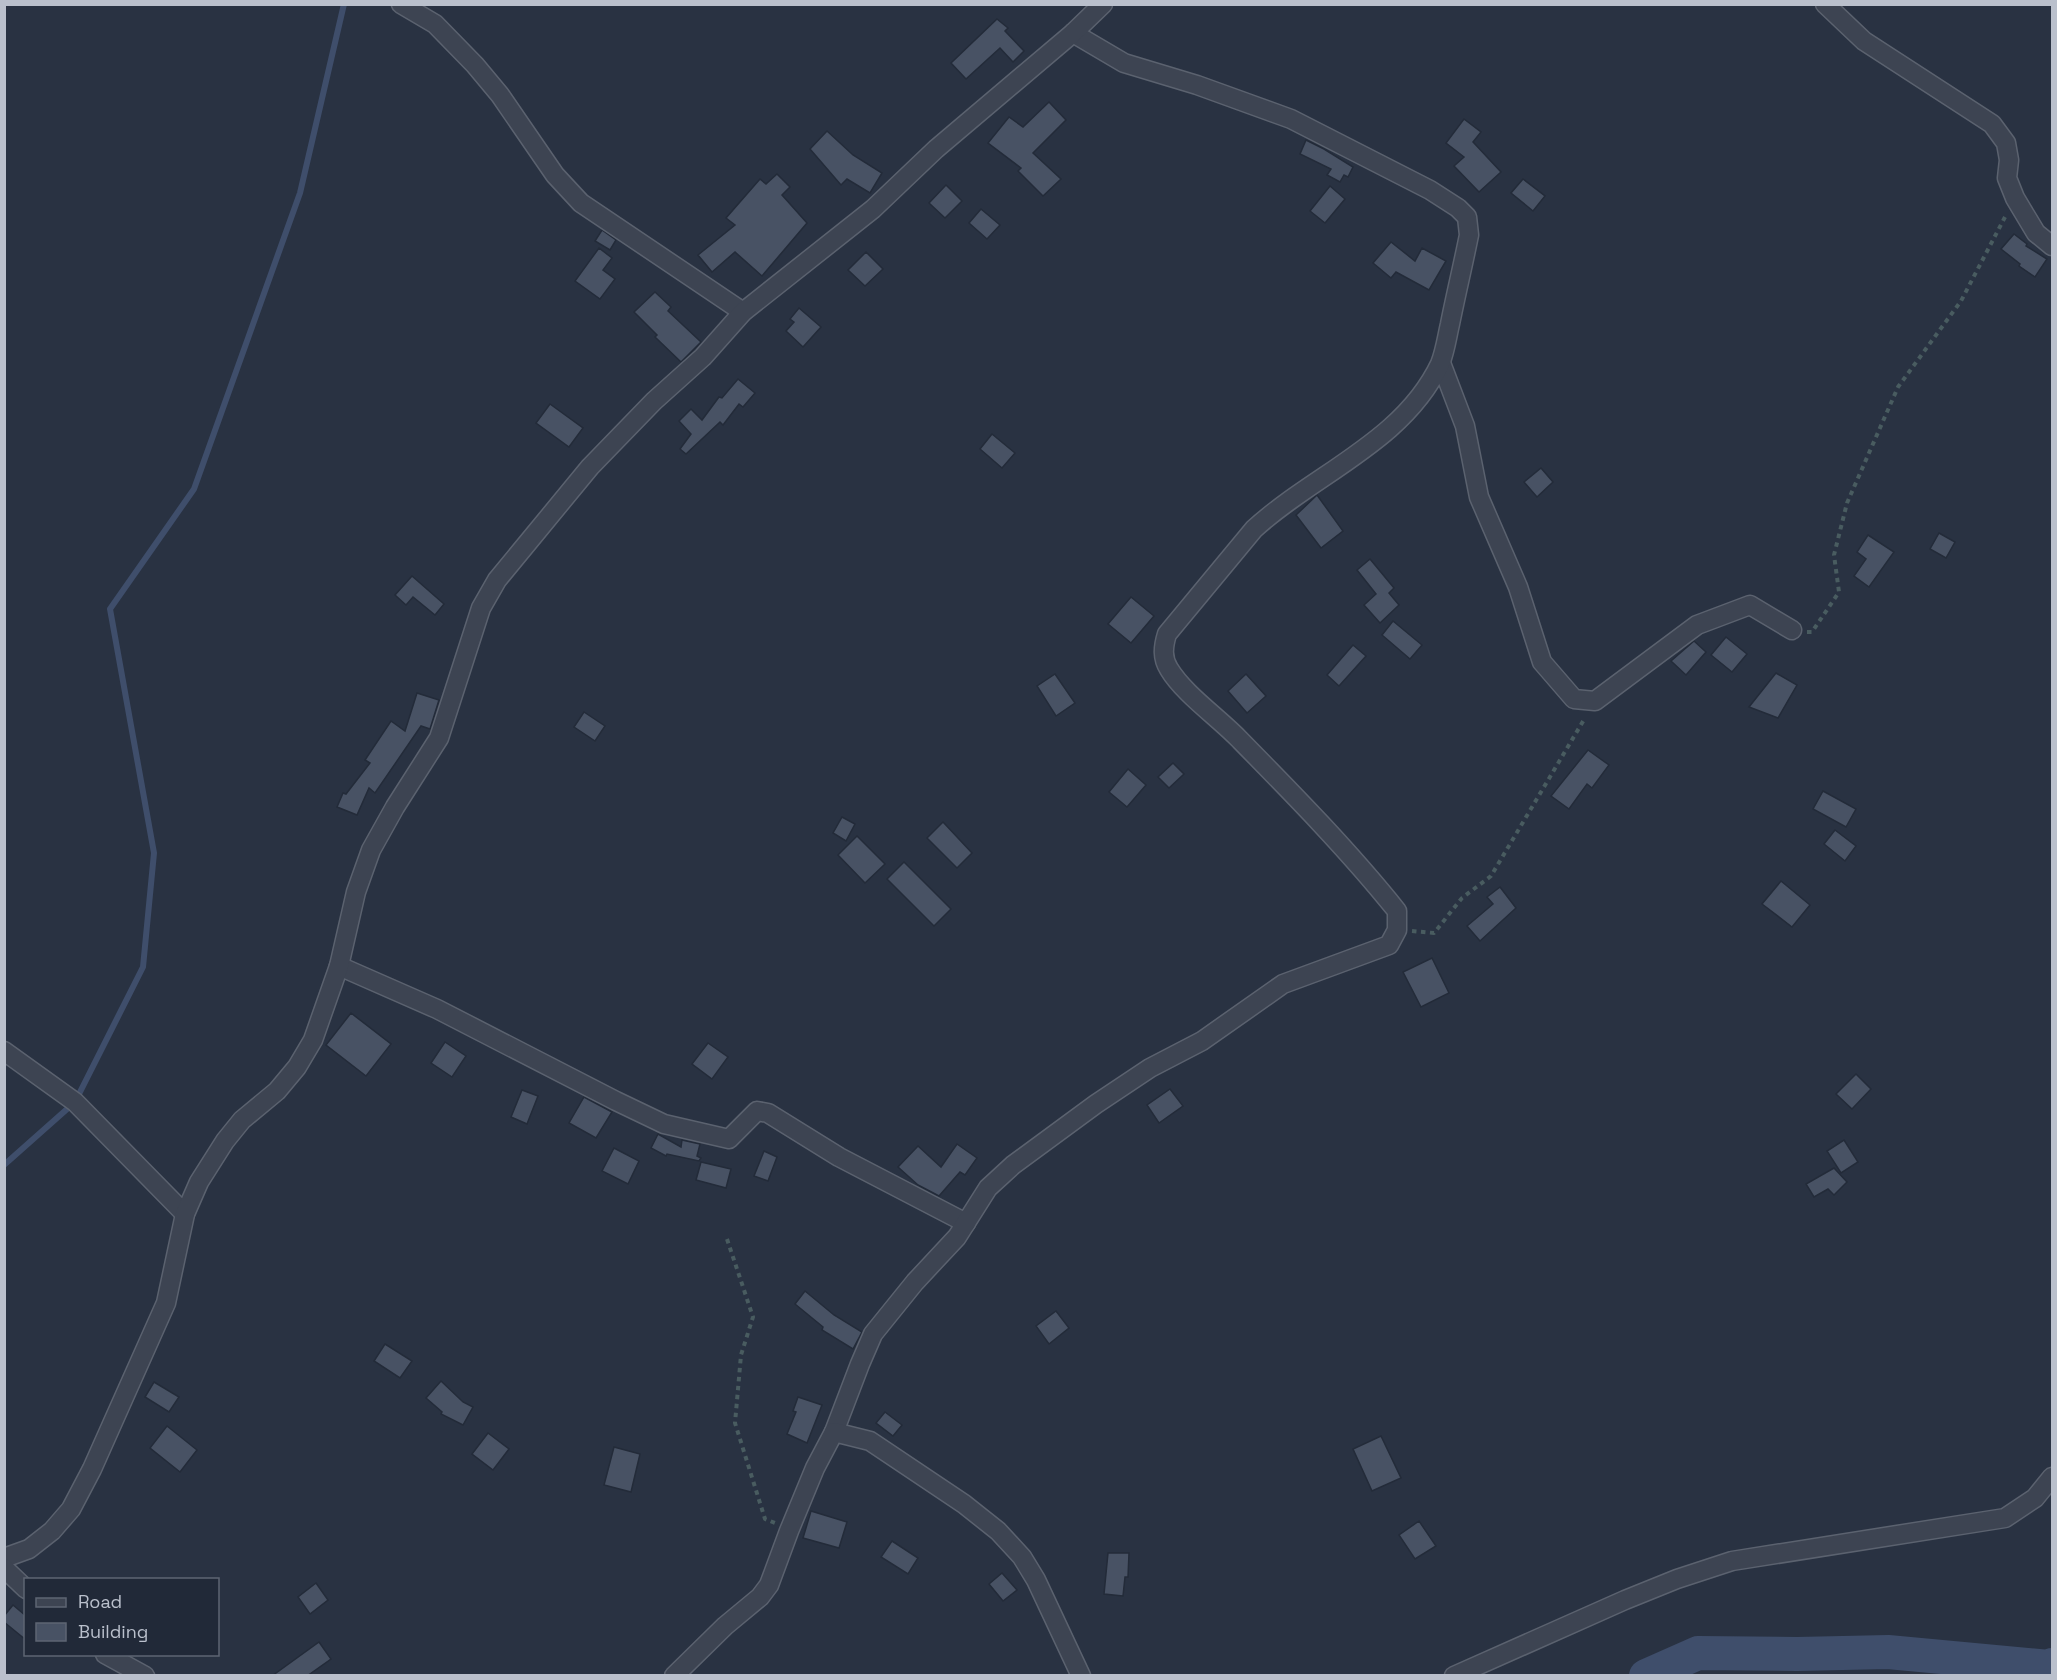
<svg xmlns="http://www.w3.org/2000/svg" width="2057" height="1680" font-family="'Space Grotesk',sans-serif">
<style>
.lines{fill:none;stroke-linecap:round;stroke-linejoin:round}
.stream{stroke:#3f4e6b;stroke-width:6}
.river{stroke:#3f4e6b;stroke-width:34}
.building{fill:#485264;stroke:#232b39;stroke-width:1.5}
.street-casing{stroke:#5b626f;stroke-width:21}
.path{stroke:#495c60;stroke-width:4;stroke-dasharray:4.5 4.5;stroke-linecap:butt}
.street{stroke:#3d4452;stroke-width:18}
</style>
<rect width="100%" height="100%" fill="#293242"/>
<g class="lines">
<!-- stream -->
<polyline class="stream" points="4,1165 75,1102 143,967 154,853 110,609 194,489 300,193 344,4"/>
<!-- river -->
<polyline class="river" points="1646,1676 1698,1653 1797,1654 1888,1652 2049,1667 2052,1665"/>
</g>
<!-- building -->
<g class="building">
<polygon points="997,19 1008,28 1005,31 1024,51 1013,62 1000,48 966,79 951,63"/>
<polygon points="1049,102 1066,120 1033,153 1061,179 1043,196 1018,171 1021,168 988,143 1009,117 1023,127"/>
<polygon points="1464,119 1481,132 1473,142 1501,172 1479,192 1454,166 1464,157 1446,143"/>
<polygon points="827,131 853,155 882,173 870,193 847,179 841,185 810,149"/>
<polygon points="1306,140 1324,149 1353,167 1348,177 1344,175 1340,182 1327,175 1331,169 1300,154"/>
<polygon points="777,174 790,187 782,195 807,223 762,276 735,252 712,272 698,255 735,225 726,218 760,179 766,184"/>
<polygon points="1523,179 1545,196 1533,211 1511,193"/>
<polygon points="946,185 962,201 945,218 929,203"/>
<polygon points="1330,186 1345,199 1325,223 1310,211"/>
<polygon points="981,209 1000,225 987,239 969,223"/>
<polygon points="602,230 616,240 610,250 595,241"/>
<polygon points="2014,234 2027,244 2026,246 2047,259 2035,277 2019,266 2020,264 2001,249"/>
<polygon points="1391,242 1415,261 1422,248 1446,261 1429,290 1396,272 1391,278 1373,263"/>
<polygon points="599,248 612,258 603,270 615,279 600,299 575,281"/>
<polygon points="866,252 883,269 865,286 848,270"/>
<polygon points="655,292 671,307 668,311 701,342 681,362 655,337 657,335 634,312"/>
<polygon points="799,308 821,327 803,347 786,331 794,322 790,319"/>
<polygon points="738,379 755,393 743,407 739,404 723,425 720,422 686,454 680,449 691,434 679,421 691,409 702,420 719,397 722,398"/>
<polygon points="550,404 583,428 569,447 536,423"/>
<polygon points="992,434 1015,453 1002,468 980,449"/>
<polygon points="1541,468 1553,482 1537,497 1524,482"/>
<polygon points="1317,495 1343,531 1321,548 1296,515"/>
<polygon points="1939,533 1955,542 1946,558 1930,549"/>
<polygon points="1868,535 1894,552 1869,587 1854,576 1866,559 1857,552"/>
<polygon points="1370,559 1394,588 1389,593 1399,605 1380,623 1364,605 1376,594 1357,570"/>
<polygon points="412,576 444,604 435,615 413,597 406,605 395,595"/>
<polygon points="1131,597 1154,616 1131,643 1108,624"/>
<polygon points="1393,621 1422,645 1410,659 1382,635"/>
<polygon points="1726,637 1747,654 1732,672 1711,655"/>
<polygon points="1694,641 1706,652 1686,675 1671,661"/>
<polygon points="1353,645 1366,656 1339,686 1327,675"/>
<polygon points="1776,673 1797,685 1778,718 1749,707"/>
<polygon points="1055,674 1075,703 1056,716 1037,686"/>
<polygon points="1246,674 1266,696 1247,713 1228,691"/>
<polygon points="417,693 439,700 430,729 421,726 375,793 369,788 357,815 337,807 343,793 346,794 370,763 365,760 391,721 405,731"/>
<polygon points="584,712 605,726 595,741 574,727"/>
<polygon points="1588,750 1609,765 1592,788 1587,784 1569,809 1551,796"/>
<polygon points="1173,763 1184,774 1169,788 1158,777"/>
<polygon points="1128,769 1146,785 1127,807 1109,792"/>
<polygon points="1823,791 1856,809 1846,827 1813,809"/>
<polygon points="842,817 855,824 846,841 833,833"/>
<polygon points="943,822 972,853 957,868 927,838"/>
<polygon points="1835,830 1856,846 1845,861 1824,844"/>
<polygon points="857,836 885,864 865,883 838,855"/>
<polygon points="904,862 951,909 934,926 887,879"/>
<polygon points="1781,881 1810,905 1792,927 1762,904"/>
<polygon points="1500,887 1516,908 1480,941 1467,926 1493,904 1487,897"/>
<polygon points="1432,958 1449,993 1421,1007 1403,972"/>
<polygon points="351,1013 391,1044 366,1076 326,1045"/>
<polygon points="445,1042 466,1056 452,1077 431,1063"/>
<polygon points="708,1043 728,1057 712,1079 692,1064"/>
<polygon points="1856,1074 1871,1089 1852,1109 1836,1094"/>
<polygon points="1170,1089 1183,1106 1159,1123 1147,1105"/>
<polygon points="522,1090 538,1096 527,1124 511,1117"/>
<polygon points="584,1097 612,1112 596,1138 569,1123"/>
<polygon points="658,1134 681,1147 682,1140 700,1144 697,1156 701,1158 699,1161 667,1154 666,1156 651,1148"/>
<polygon points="1844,1140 1858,1162 1841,1173 1827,1151"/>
<polygon points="957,1144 977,1158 965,1175 960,1172 939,1196 918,1185 898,1167 918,1146 941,1167"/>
<polygon points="614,1148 639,1161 628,1184 602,1171"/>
<polygon points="764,1151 777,1157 768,1181 754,1176"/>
<polygon points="701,1162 731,1169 726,1188 696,1180"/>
<polygon points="1834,1168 1847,1182 1834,1195 1828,1189 1814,1197 1806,1184"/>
<polygon points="805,1291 834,1315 862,1332 853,1349 822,1330 823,1327 795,1304"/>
<polygon points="1056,1311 1069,1328 1049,1344 1036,1326"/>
<polygon points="385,1344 412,1361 400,1378 374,1361"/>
<polygon points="441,1381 463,1402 473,1407 463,1425 441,1414 442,1412 426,1398"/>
<polygon points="154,1382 179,1397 169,1412 145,1397"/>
<polygon points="798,1397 822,1405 807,1443 787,1434 796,1412 793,1411"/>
<polygon points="885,1412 902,1425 893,1436 876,1423"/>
<polygon points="167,1426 197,1450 180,1472 150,1448"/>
<polygon points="488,1433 509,1449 493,1470 472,1454"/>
<polygon points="1381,1436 1401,1478 1372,1491 1353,1449"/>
<polygon points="614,1447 640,1454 631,1492 604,1485"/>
<polygon points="811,1511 847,1522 839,1548 803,1538"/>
<polygon points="1419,1521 1436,1546 1415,1559 1399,1535"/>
<polygon points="892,1541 918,1558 908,1574 881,1557"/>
<polygon points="1108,1553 1129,1553 1128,1577 1125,1577 1123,1596 1104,1594"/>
<polygon points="1002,1573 1017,1590 1003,1601 989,1584"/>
<polygon points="316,1583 328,1600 310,1614 298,1597"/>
<polygon points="13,1605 26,1616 26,1640 4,1622 4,1616"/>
<polygon points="319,1642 331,1659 307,1676 272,1676"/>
</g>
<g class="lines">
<!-- street casing -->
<g class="street-casing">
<g id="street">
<polyline points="401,4 435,24 475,65 500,95 555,175 581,203 743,312"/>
<polyline points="1825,4 1864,41 1992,124 2006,143 2009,160 2007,178 2015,198 2036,233 2052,246"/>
<polyline points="1441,363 1465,426 1479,497 1518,587 1542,662 1574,699 1595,701 1697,625 1750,605 1792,630"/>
<polyline points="339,966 437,1009 616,1101 664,1124 729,1139 757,1111 768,1113 839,1157 966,1223"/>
<polyline points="4,1051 75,1102 185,1214"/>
<path d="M834 1432 860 1364 873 1334 915 1282 957 1237 988 1188 1013 1165 1096 1104 1150 1068 1202 1041 1283 984 1389 945 1397 930V911C1349 851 1294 795 1240 740 1219 718 1184 694 1169 669 1162 658 1163 647 1167 634L1254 529C1314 474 1403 442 1440 364 1445 352 1447 337 1450 324 1456 294 1463 265 1469 235L1467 217 1458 208 1430 190 1291 119 1197 85 1124 63 1073 33"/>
<polyline points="4,1558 29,1549 52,1531 71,1509 92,1469 166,1303 185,1214 199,1182 225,1141 242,1120 277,1091 297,1067 313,1040 339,966 356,892 371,850 395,807 439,738 481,608 497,580 590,467 654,401 703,357 743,312 873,209 936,149 1073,33 1103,4"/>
<polyline points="4,1568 26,1589"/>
<polyline points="105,1654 145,1676"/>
<polyline points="674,1676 725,1626 760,1597 769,1585 789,1531 815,1468 834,1432 870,1441 964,1504 998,1531 1022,1557 1036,1580 1081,1676"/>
<polyline points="1454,1676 1625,1600 1677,1579 1732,1561 2005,1518 2035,1498 2052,1477"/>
</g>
</g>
<!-- path -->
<g class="path">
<polyline points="1807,632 1812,632 1839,592 1834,555 1847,503 1898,387 1961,301 2005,217"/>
<polyline points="1412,931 1434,933 1462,898 1491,876 1585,718"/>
<polyline points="727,1239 753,1317 741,1355 735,1423 765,1519 775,1523"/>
</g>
<!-- street -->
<use href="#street" class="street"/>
</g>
<!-- border -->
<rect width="2057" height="1680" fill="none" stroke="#bac0cc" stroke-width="12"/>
<!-- legend -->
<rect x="24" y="1578" width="195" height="78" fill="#212938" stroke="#5e6573" stroke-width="1.5"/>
<rect x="36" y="1598" width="30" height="9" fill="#3d4452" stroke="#5e6573" stroke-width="1.5"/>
<text x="78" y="1608" font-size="18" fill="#bac0cc">Road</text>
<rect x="36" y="1623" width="30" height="18" fill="#485264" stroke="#5e6573" stroke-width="1.5"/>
<text x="78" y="1638" font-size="18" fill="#bac0cc">Building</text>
</svg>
